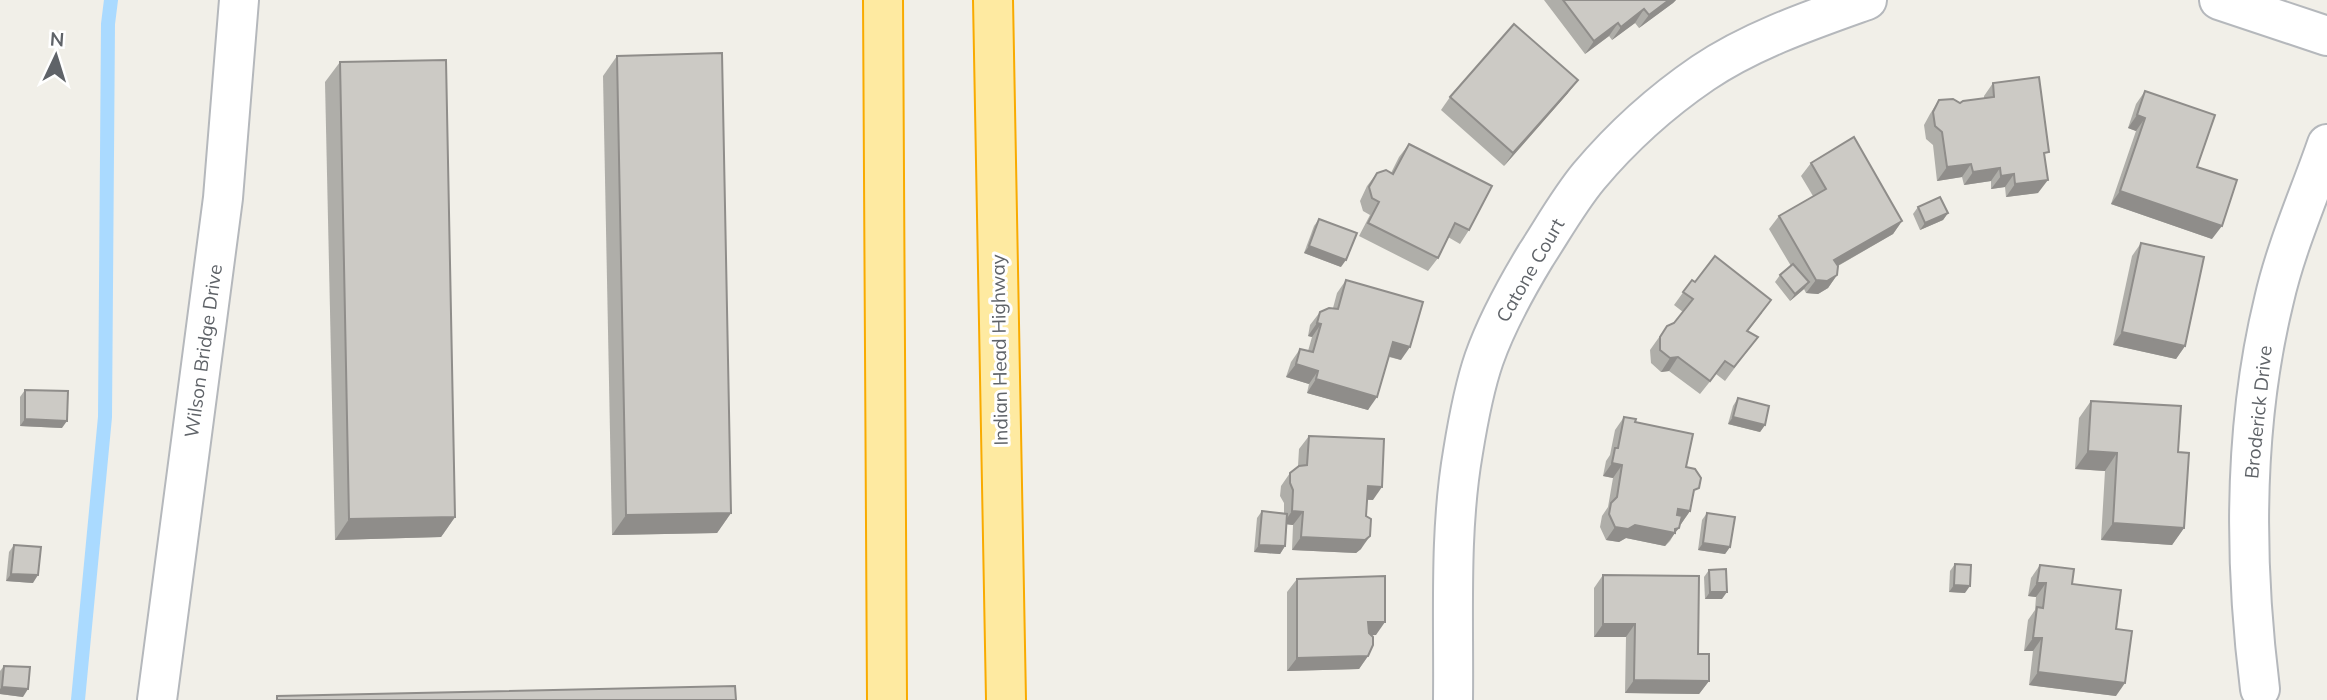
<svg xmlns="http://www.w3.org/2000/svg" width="2327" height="700" font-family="Mulish,sans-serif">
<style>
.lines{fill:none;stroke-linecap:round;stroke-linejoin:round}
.stream{stroke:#aadaff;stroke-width:14}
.minor-casing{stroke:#b5b8bc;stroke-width:42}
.trunk-casing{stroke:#f9ab00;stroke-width:42}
.minor{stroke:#fff;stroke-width:38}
.trunk{stroke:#feeaa1;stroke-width:38}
.wall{fill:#afaea9}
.shaded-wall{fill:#8f8d8a}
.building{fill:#cccac5;stroke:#8f8d8a;stroke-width:2}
.labels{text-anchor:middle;stroke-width:6;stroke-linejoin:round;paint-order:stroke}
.street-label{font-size:19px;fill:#5f6368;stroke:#fff}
</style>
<rect width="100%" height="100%" fill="#f1efe8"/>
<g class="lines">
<!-- stream -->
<polyline class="stream" points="78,700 105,417 108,24 111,0"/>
<!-- minor casing -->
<g class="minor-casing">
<g id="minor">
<polyline points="2219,0 2327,36"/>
<path d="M2260 689C2244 561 2243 427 2274 300 2286 247 2309 196 2327 144"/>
<polyline points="157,700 223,198 239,0"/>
<path d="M1453 700C1454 618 1449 533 1463 452 1468 421 1474 388 1484 359 1497 322 1516 288 1536 255 1553 229 1569 200 1589 176 1621 138 1662 101 1703 73 1752 40 1811 20 1867 0"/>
</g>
</g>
<!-- trunk casing -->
<g class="trunk-casing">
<g id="trunk">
<polyline points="883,0 887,700"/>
<polyline points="993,0 1006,700"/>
</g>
</g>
<!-- minor -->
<use href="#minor" class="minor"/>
<!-- trunk -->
<use href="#trunk" class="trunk"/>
</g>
<!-- wall -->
<g class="wall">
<polygon points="1544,0 1676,0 1673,3 1639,28 1635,23 1612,40 1609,36 1585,54"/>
<polygon points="617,56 731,513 717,533 612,535 603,76"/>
<polygon points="340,62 455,517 441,537 335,540 325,82"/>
<polygon points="1993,83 2045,159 2038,193 2006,197 2005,187 1991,189 1991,181 1964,185 1962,177 1937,181 1933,145 1926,139 1924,125 1930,114 1939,100 1960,103 1984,98 1984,96"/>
<polygon points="2145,91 2197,167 2212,239 2111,204 2136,131 2128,128 2136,104"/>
<polygon points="1568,93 1504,166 1441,110 1450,97"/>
<polygon points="1409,144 1469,230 1460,244 1448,237 1438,258 1428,271 1359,236 1370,215 1363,211 1360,201 1367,186 1377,173 1391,173 1399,157"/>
<polygon points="1811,163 1902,221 1893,234 1838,266 1837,275 1828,288 1818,294 1806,293 1804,289 1790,301 1775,282 1780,275 1791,266 1769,229 1779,216 1813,196 1801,176"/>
<polygon points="1918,207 1948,213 1943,220 1920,230 1913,214"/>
<polygon points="1319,219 1341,267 1304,253 1314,226"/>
<polygon points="2141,243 2185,346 2176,359 2113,345 2132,256"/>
<polygon points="1346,280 1401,360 1389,357 1368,410 1307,393 1309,384 1286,377 1291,362 1300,349 1308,351 1312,337 1308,336 1310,325 1320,312 1333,308 1337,293"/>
<polygon points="1692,280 1695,282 1762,313 1748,331 1758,337 1748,350 1725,381 1716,374 1700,394 1669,371 1661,372 1651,363 1650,350 1667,326 1674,323 1683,312 1674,305"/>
<polygon points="25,390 62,428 20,426 20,397"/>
<polygon points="1738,398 1765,425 1760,432 1728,424 1733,406"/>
<polygon points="2091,401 2178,452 2184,528 2172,545 2101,540 2105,471 2075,469 2079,418"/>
<polygon points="1624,417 1635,422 1686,467 1693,496 1690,511 1681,524 1680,524 1670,541 1665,546 1626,538 1619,542 1606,540 1600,527 1602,516 1608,507 1613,478 1603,476 1606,461 1610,455 1615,430"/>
<polygon points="1309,436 1373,500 1367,500 1361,549 1356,553 1292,550 1293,525 1287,524 1285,546 1280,554 1254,552 1257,518 1262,511 1284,513 1284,503 1280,496 1281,486 1290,473 1298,466 1299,449"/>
<polygon points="1707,513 1730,547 1725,554 1698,550 1702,520"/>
<polygon points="14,545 33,583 6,581 9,552"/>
<polygon points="1955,564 1965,593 1949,592 1950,571"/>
<polygon points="2040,565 2072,584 2116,629 2116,696 2029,685 2033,651 2024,651 2028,620 2035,610 2036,597 2028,596 2031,578"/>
<polygon points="1709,570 1722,599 1705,599 1704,577"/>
<polygon points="1603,575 1698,654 1709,681 1699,694 1625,693 1626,637 1594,637 1594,588"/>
<polygon points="1297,579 1376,635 1371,635 1368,656 1359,669 1287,671 1287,592"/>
<polygon points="4,666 23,697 0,694 0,671"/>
</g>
<!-- shaded-wall -->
<g class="shaded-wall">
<polygon points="1669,0 1676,0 1673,3 1639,28 1649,15"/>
<polygon points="1644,9 1635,23 1612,40 1621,27"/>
<polygon points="1618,23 1609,36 1585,54 1594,41"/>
<polygon points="1578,80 1568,93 1504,166 1513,153"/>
<polygon points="2137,115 2145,118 2136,131 2128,128"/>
<polygon points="1971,164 1962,177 1937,181 1947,167"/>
<polygon points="2000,168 1991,181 1964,185 1973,172"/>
<polygon points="2014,174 2005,187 1991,189 2001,176"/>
<polygon points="2048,180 2038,193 2006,197 2015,184"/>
<polygon points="2120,191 2222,226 2212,239 2111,204"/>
<polygon points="1948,213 1943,220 1920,230 1925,223"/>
<polygon points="1902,221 1893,234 1825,273 1834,260"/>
<polygon points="1309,246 1346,260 1341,267 1304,253"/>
<polygon points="1837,275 1828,288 1818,294 1806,293 1816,280"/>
<polygon points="1809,282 1804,289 1790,301 1795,294"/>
<polygon points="1317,323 1321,324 1312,337 1308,336"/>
<polygon points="2122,332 2185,346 2176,359 2113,345"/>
<polygon points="1393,342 1410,347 1401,360 1384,355"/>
<polygon points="1678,357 1669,371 1661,372 1670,358"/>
<polygon points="1296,364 1318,371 1309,384 1286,377"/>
<polygon points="1316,379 1377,397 1368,410 1307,393"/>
<polygon points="1733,417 1765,425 1760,432 1728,424"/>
<polygon points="25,419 67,421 62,428 20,426"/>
<polygon points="2088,451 2117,453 2105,471 2075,469"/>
<polygon points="1612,463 1622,465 1613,478 1603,476"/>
<polygon points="1368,486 1382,487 1373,500 1359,499"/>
<polygon points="1678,509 1690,511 1681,524 1669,522"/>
<polygon points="1292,511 1303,512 1293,525 1283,524"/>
<polygon points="731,513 717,533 612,535 626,515"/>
<polygon points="455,517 441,537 335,540 349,519"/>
<polygon points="2113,523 2184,528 2172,545 2101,540"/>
<polygon points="1635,525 1675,529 1679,528 1665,546 1626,538 1619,542 1606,540 1615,527"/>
<polygon points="1370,536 1361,549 1356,553 1292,550 1301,537"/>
<polygon points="1703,543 1730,547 1725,554 1698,550"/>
<polygon points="1259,545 1285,546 1280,554 1254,552"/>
<polygon points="11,574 38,575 33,583 6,581"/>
<polygon points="2037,583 2046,583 2036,597 2028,596"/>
<polygon points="1954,585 1970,586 1965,593 1949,592"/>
<polygon points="1710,592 1727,592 1722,599 1705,599"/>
<polygon points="1368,622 1385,622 1376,635 1359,636"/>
<polygon points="1603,624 1635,624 1626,637 1594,637"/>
<polygon points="2033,638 2042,638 2033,651 2024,651"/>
<polygon points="1368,656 1359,669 1287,671 1297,658"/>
<polygon points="2038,672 2125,683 2116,696 2029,685"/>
<polygon points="1634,680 1709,681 1699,694 1625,693"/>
<polygon points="2,687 28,689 23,697 0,694 0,689"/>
</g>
<!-- building -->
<g class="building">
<polygon points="1563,0 1669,0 1649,15 1644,9 1621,27 1618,23 1594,41"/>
<polygon points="1514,24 1578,80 1513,153 1450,97"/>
<polygon points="722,53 731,513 626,515 617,56"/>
<polygon points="446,60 455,517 349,519 340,62"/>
<polygon points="2039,77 2049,152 2044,153 2048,180 2015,184 2014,174 2001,176 2000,168 1973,172 1971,164 1947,167 1942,132 1935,126 1933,112 1939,100 1953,99 1960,103 1963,101 1994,97 1993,83"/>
<polygon points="2145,91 2215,115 2197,167 2237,180 2222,226 2120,191 2145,118 2137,115"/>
<polygon points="1854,137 1902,221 1834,260 1838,266 1837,275 1827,281 1816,280 1779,216 1826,189 1811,163"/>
<polygon points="1409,144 1492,186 1469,230 1455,223 1438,258 1368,223 1379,202 1372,198 1369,187 1377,173 1386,170 1393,174"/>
<polygon points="1940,197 1948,213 1925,223 1918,207"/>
<polygon points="1319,219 1357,233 1346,260 1309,246"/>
<polygon points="2141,243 2204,257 2185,346 2122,332"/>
<polygon points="1715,256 1771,300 1747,331 1758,337 1734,367 1725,361 1710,381 1678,357 1670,358 1660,350 1660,337 1667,326 1674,323 1693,299 1683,292 1692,280 1695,282"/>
<polygon points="1793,264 1809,282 1795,294 1780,275"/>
<polygon points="1346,280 1423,302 1410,347 1393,342 1377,397 1316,379 1318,371 1296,364 1300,349 1313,352 1321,324 1317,323 1320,312 1329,308 1338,309"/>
<polygon points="25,390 68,391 67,421 25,419"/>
<polygon points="1738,398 1769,406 1765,425 1733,417"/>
<polygon points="2091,401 2181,406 2178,452 2189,453 2184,528 2113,523 2117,453 2088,451"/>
<polygon points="1624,417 1636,419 1635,422 1693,434 1686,467 1695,469 1701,478 1699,488 1694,490 1690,511 1678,509 1677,515 1682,516 1679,528 1675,529 1675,533 1635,525 1628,529 1615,527 1609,514 1611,503 1617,497 1622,465 1612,463 1615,448 1618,448"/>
<polygon points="1309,436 1384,439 1382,487 1368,486 1366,516 1371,519 1370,536 1365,540 1301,537 1303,512 1292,511 1293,490 1290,483 1290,473 1299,466 1307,465"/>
<polygon points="1262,511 1287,514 1285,546 1259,545"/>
<polygon points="1707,513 1735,517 1730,547 1703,543"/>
<polygon points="14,545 41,547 38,575 11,574"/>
<polygon points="1955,564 1971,565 1970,586 1954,585"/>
<polygon points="2040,565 2074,569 2072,584 2121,590 2116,629 2132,631 2125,683 2038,672 2042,638 2033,638 2037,607 2043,608 2046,583 2037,583"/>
<polygon points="1726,569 1727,592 1710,592 1709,570"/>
<polygon points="1603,575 1699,576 1698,654 1709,654 1709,681 1634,680 1635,624 1603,624"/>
<polygon points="1385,576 1385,622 1368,622 1369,633 1373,637 1373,645 1368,656 1297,658 1297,579"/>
<polygon points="4,666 30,667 28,689 2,687"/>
<polygon points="735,686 736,700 277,700 277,696"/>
</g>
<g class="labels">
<!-- street labels -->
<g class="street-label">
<text transform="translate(1530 270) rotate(-60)" y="7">Catone Court</text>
<text transform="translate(999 350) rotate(-91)" y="7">Indian Head Highway</text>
<text transform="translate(203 351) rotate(-82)" y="7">Wilson Bridge Drive</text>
<text transform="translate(2258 412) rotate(-84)" y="7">Broderick Drive</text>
</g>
</g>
<!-- north arrow -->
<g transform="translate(56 56) rotate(4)" stroke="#ffffff" stroke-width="5" paint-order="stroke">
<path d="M0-5L12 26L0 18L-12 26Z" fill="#5f6368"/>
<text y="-10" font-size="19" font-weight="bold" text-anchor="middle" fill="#5f6368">N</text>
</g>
</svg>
